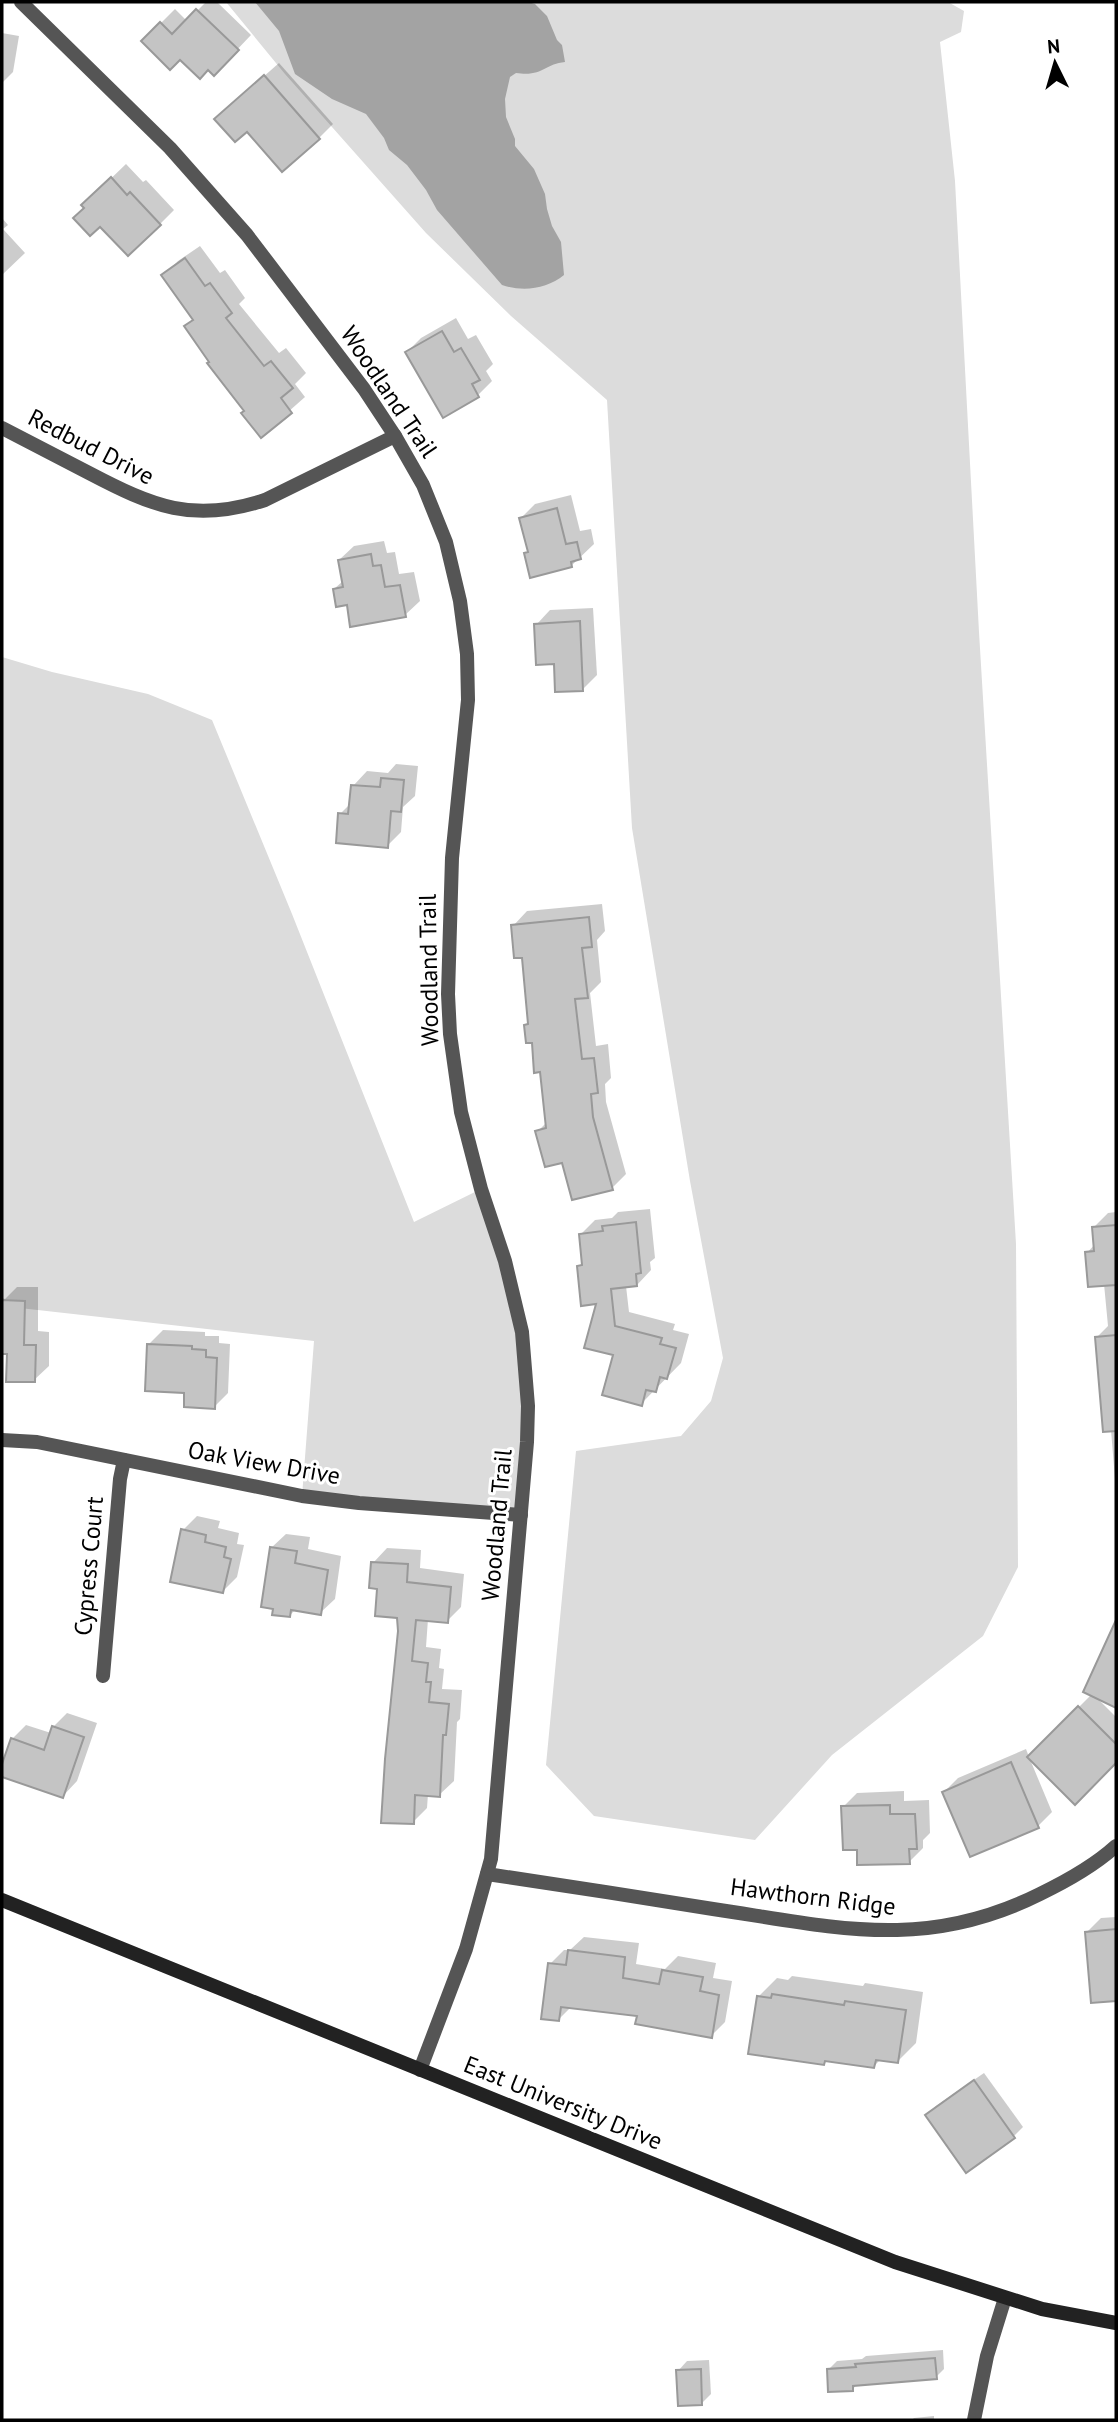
<svg xmlns="http://www.w3.org/2000/svg" width="1118" height="2422" font-family="'PT Sans',sans-serif">
<style>
.green{fill:#dcdcdc}
.water{fill:#a3a3a3}
.shadow{fill:#0003}
.building{fill:#c4c4c4;stroke:#999;stroke-width:2}
.lines{fill:none;stroke-linecap:round;stroke-linejoin:round}
.street{stroke:#555;stroke-width:14}
.secondary{stroke:#222;stroke-width:14}
.labels{text-anchor:middle;stroke-width:6;stroke-linejoin:round;paint-order:stroke}
.street-label{font-size:24px;fill:#000;stroke:#fff}
</style>
<rect width="100%" height="100%" fill="#fff"/>
<!-- green -->
<g class="green">
<polygon points="226,2 948,2 964,11 961,32 940,42 955,181 979,632 1016,1244 1018,1567 983,1636 832,1755 755,1840 594,1816 546,1765 576,1451 681,1436 711,1401 723,1358 690,1181 632,828 607,400 511,316 426,233 285,74"/>
<polygon points="2,657 52,672 148,694 212,720 292,914 414,1222 481,1189 526,1369 521,1515 302,1496 314,1341 2,1306"/>
</g>
<!-- water -->
<path class="water" d="M255 2H528L535 4 547 16 557 40 562 45 565 62C544 64 543 77 516 73L510 77 505 99 506 117 515 139V146L534 169 545 194 547 209 552 226 561 242 564 275C547 289 523 292 502 285L437 210 426 190 407 165 389 150 384 138 366 114 332 99 295 74 279 31Z"/>
<!-- shadow -->
<g class="shadow">
<polygon points="206,2 217,2 251,35 214,74 208,68 143,41 175,9 187,21"/>
<polygon points="2,33 19,36 13,72 2,83"/>
<polygon points="279,63 333,124 319,138 247,130 231,105"/>
<polygon points="126,164 143,182 146,180 174,210 160,224 100,224 86,207 98,191"/>
<polygon points="2,218 8,225 3,229 25,253 2,275"/>
<polygon points="200,246 220,273 225,270 245,298 239,304 279,353 286,348 306,373 295,384 305,397 262,435 186,327 194,318 164,276 178,261"/>
<polygon points="456,318 468,339 476,335 493,364 486,371 492,381 478,395 407,352 421,338"/>
<polygon points="571,495 580,531 591,529 594,544 572,565 526,554 529,550 521,518 535,504"/>
<polygon points="384,541 387,553 395,552 399,574 414,572 420,601 405,615 348,603 334,589 343,581 339,560 354,546"/>
<polygon points="593,608 597,675 583,689 555,662 536,625 550,610"/>
<polygon points="396,764 418,766 415,796 403,807 401,832 387,846 340,814 351,803 353,786 367,771 388,773"/>
<polygon points="602,904 605,931 597,940 601,982 590,993 596,1046 608,1044 611,1078 605,1084 606,1102 626,1174 612,1188 563,1161 537,1132 547,1122 541,1070 533,1041 526,1025 530,1021 523,956 513,926 527,911"/>
<polygon points="650,1209 655,1258 650,1262 651,1270 637,1285 626,1286 629,1312 675,1324 673,1330 689,1334 681,1363 641,1404 615,1354 598,1302 579,1267 584,1262 581,1234 595,1220 612,1218 618,1212"/>
<polygon points="1116,1212 1116,1491 1109,1406 1096,1338 1108,1326 1104,1284 1087,1253 1095,1244 1094,1227 1108,1213"/>
<polygon points="17,1287 38,1287 38,1331 49,1332 49,1366 34,1380 9,1352 2,1352 2,1298 5,1299"/>
<polygon points="163,1330 205,1332 205,1336 219,1336 219,1343 230,1344 228,1393 214,1407 186,1391 149,1344"/>
<polygon points="197,1516 220,1521 218,1528 239,1533 237,1544 244,1545 237,1577 222,1592 183,1530"/>
<polygon points="286,1534 310,1537 308,1549 341,1556 335,1599 320,1613 296,1609 290,1615 271,1548"/>
<polygon points="387,1548 421,1550 420,1568 464,1574 461,1607 447,1621 428,1619 426,1647 441,1649 439,1668 444,1669 442,1689 462,1690 460,1719 457,1722 454,1781 439,1795 428,1794 427,1808 413,1822 399,1616 379,1587 373,1563"/>
<polygon points="1116,1627 1116,1706 1096,1697 1116,1717 1116,1760 1075,1802 1029,1757 1052,1812 1038,1826 971,1855 944,1792 958,1778 1026,1749 1029,1757 1092,1694"/>
<polygon points="67,1713 97,1723 77,1781 63,1796 2,1775 12,1739 26,1725 51,1733 53,1727"/>
<polygon points="904,1791 904,1801 929,1800 930,1833 923,1840 923,1848 909,1862 858,1848 843,1807 857,1793"/>
<polygon points="1116,1917 1116,1999 1093,2001 1087,1932 1101,1918"/>
<polygon points="584,1937 639,1943 636,1964 665,1969 678,1956 716,1963 713,1978 732,1981 725,2022 711,2036 639,2015 571,2007 559,2019 550,1964 564,1950 570,1950"/>
<polygon points="792,1976 863,1986 865,1983 923,1992 916,2043 897,2062 881,2059 874,2066 827,2060 824,2063 758,1997 777,1978 788,1980"/>
<polygon points="984,2073 1023,2127 1014,2136 967,2170 927,2115 936,2106"/>
<polygon points="943,2350 944,2369 936,2377 857,2384 853,2389 829,2369 837,2361 862,2359 866,2356"/>
<polygon points="709,2360 711,2394 702,2403 678,2371 687,2361"/>
<polygon points="934,2416 934,2420 912,2420 914,2418"/>
</g>
<!-- building -->
<g class="building">
<polygon points="196,9 239,50 214,76 208,70 200,79 180,60 170,70 141,41 160,22 172,34"/>
<polygon points="264,75 320,139 282,172 247,132 235,142 214,119"/>
<polygon points="111,177 127,195 130,192 161,225 128,256 100,227 90,236 73,218 84,208 81,205"/>
<polygon points="185,258 205,286 210,283 232,313 226,318 264,366 271,361 293,388 281,398 292,413 261,438 241,413 244,411 207,363 209,362 184,326 193,320 161,275"/>
<polygon points="442,331 454,352 461,348 480,380 472,384 479,397 443,418 405,352"/>
<polygon points="557,508 566,544 577,542 581,559 571,562 572,567 530,578 524,553 528,552 519,518"/>
<polygon points="371,554 373,566 381,565 385,587 400,585 406,617 350,627 347,605 336,607 333,589 343,587 338,560"/>
<polygon points="580,621 583,691 555,692 554,664 536,665 534,624"/>
<polygon points="381,778 404,780 401,812 391,811 388,848 336,843 338,813 348,814 351,785 380,787"/>
<polygon points="589,917 592,947 582,948 588,998 575,999 582,1059 594,1058 598,1093 591,1094 593,1117 613,1190 572,1200 562,1163 545,1167 535,1131 546,1128 540,1072 534,1073 532,1043 526,1043 524,1025 528,1024 522,958 514,958 511,925"/>
<polygon points="636,1222 641,1273 636,1274 637,1286 611,1289 615,1326 662,1338 660,1344 676,1348 667,1379 660,1377 656,1392 646,1390 642,1406 602,1395 613,1355 584,1348 596,1304 581,1306 577,1266 582,1265 579,1234 603,1231 602,1226"/>
<polygon points="1116,1225 1116,1285 1088,1287 1085,1252 1094,1251 1092,1227"/>
<polygon points="2,1300 25,1301 24,1345 36,1345 35,1382 6,1382 7,1354 2,1354"/>
<polygon points="1116,1335 1116,1431 1103,1432 1095,1337"/>
<polygon points="147,1344 192,1346 192,1349 206,1350 206,1357 217,1358 215,1409 184,1407 184,1393 145,1391"/>
<polygon points="181,1529 206,1535 205,1542 226,1547 224,1557 231,1559 223,1593 170,1582"/>
<polygon points="270,1547 297,1551 295,1563 328,1570 321,1615 291,1610 290,1617 272,1615 273,1609 261,1607"/>
<polygon points="371,1562 408,1564 407,1582 451,1587 448,1623 416,1620 412,1661 428,1663 426,1682 431,1682 429,1702 449,1704 446,1735 443,1735 440,1797 415,1795 414,1824 381,1823 385,1759 398,1631 397,1618 375,1616 377,1589 369,1588"/>
<polygon points="1116,1620 1116,1708 1083,1692"/>
<polygon points="1078,1706 1116,1744 1116,1763 1075,1805 1027,1757"/>
<polygon points="52,1726 84,1737 63,1798 2,1777 2,1764 11,1738 44,1750"/>
<polygon points="1011,1762 1039,1828 970,1857 942,1792"/>
<polygon points="890,1805 890,1814 915,1814 917,1849 909,1849 910,1864 857,1865 857,1850 843,1850 841,1806"/>
<polygon points="1116,1929 1116,2001 1091,2003 1085,1932"/>
<polygon points="568,1950 625,1957 623,1978 659,1984 662,1970 703,1977 700,1991 719,1995 712,2038 635,2024 637,2016 561,2007 559,2021 541,2019 548,1963 566,1965"/>
<polygon points="772,1994 844,2005 845,2001 906,2010 898,2063 876,2060 874,2068 825,2061 824,2065 748,2054 757,1996 771,1998"/>
<polygon points="974,2080 1015,2138 966,2173 925,2115"/>
<polygon points="935,2358 937,2379 853,2386 853,2391 828,2392 827,2369 856,2367 855,2364"/>
<polygon points="701,2369 702,2405 678,2406 676,2370"/>
</g>
<g class="lines">
<!-- street -->
<g class="street">
<polyline points="21,2 170,148 247,235 364,389 395,436 423,485 446,542 460,601 467,654 468,700 452,858 448,994 450,1034 461,1112 481,1189 505,1261 522,1332 528,1406 527,1442 491,1859 466,1949 420,2070"/>
<path d="M2 428C31 443 60 458 89 473 152 506 193 524 265 500L395 436"/>
<polyline points="2,1440 37,1442 302,1496 359,1503 521,1515"/>
<polyline points="103,1676 120,1479 124,1460"/>
<path d="M487 1874C562 1885 638 1897 713 1909 834 1927 924 1952 1040 1894 1067 1881 1094 1866 1116 1846"/>
<polyline points="974,2420 987,2356 1005,2298"/>
</g>
<!-- secondary -->
<polyline class="secondary" points="2,1900 895,2262 1042,2309 1116,2323"/>
</g>
<g class="labels">
<!-- street labels -->
<g class="street-label">
<text transform="translate(389 392) rotate(56)" y="8">Woodland Trail</text>
<text transform="translate(91 447) rotate(27)" y="8">Redbud Drive</text>
<text transform="translate(429 970) rotate(-91)" y="8">Woodland Trail</text>
<text transform="translate(264 1463) rotate(10)" y="8">Oak View Drive</text>
<text transform="translate(497 1525) rotate(-85)" y="8">Woodland Trail</text>
<text transform="translate(89 1566) rotate(-85)" y="8">Cypress Court</text>
<text transform="translate(813 1897) rotate(7)" y="8">Hawthorn Ridge</text>
<text transform="translate(563 2103) rotate(22)" y="8">East University Drive</text>
</g>
</g>
<!-- border -->
<rect width="1118" height="2422" fill="none" stroke="#000000" stroke-width="7"/>
<!-- north arrow -->
<g transform="translate(1055 63) rotate(355)" stroke="#ffffff" stroke-width="5" paint-order="stroke">
<path d="M0-5L12 26L0 18L-12 26Z" fill="#000000"/>
<text y="-10" font-size="19" font-weight="bold" text-anchor="middle" fill="#000000">N</text>
</g>
</svg>
